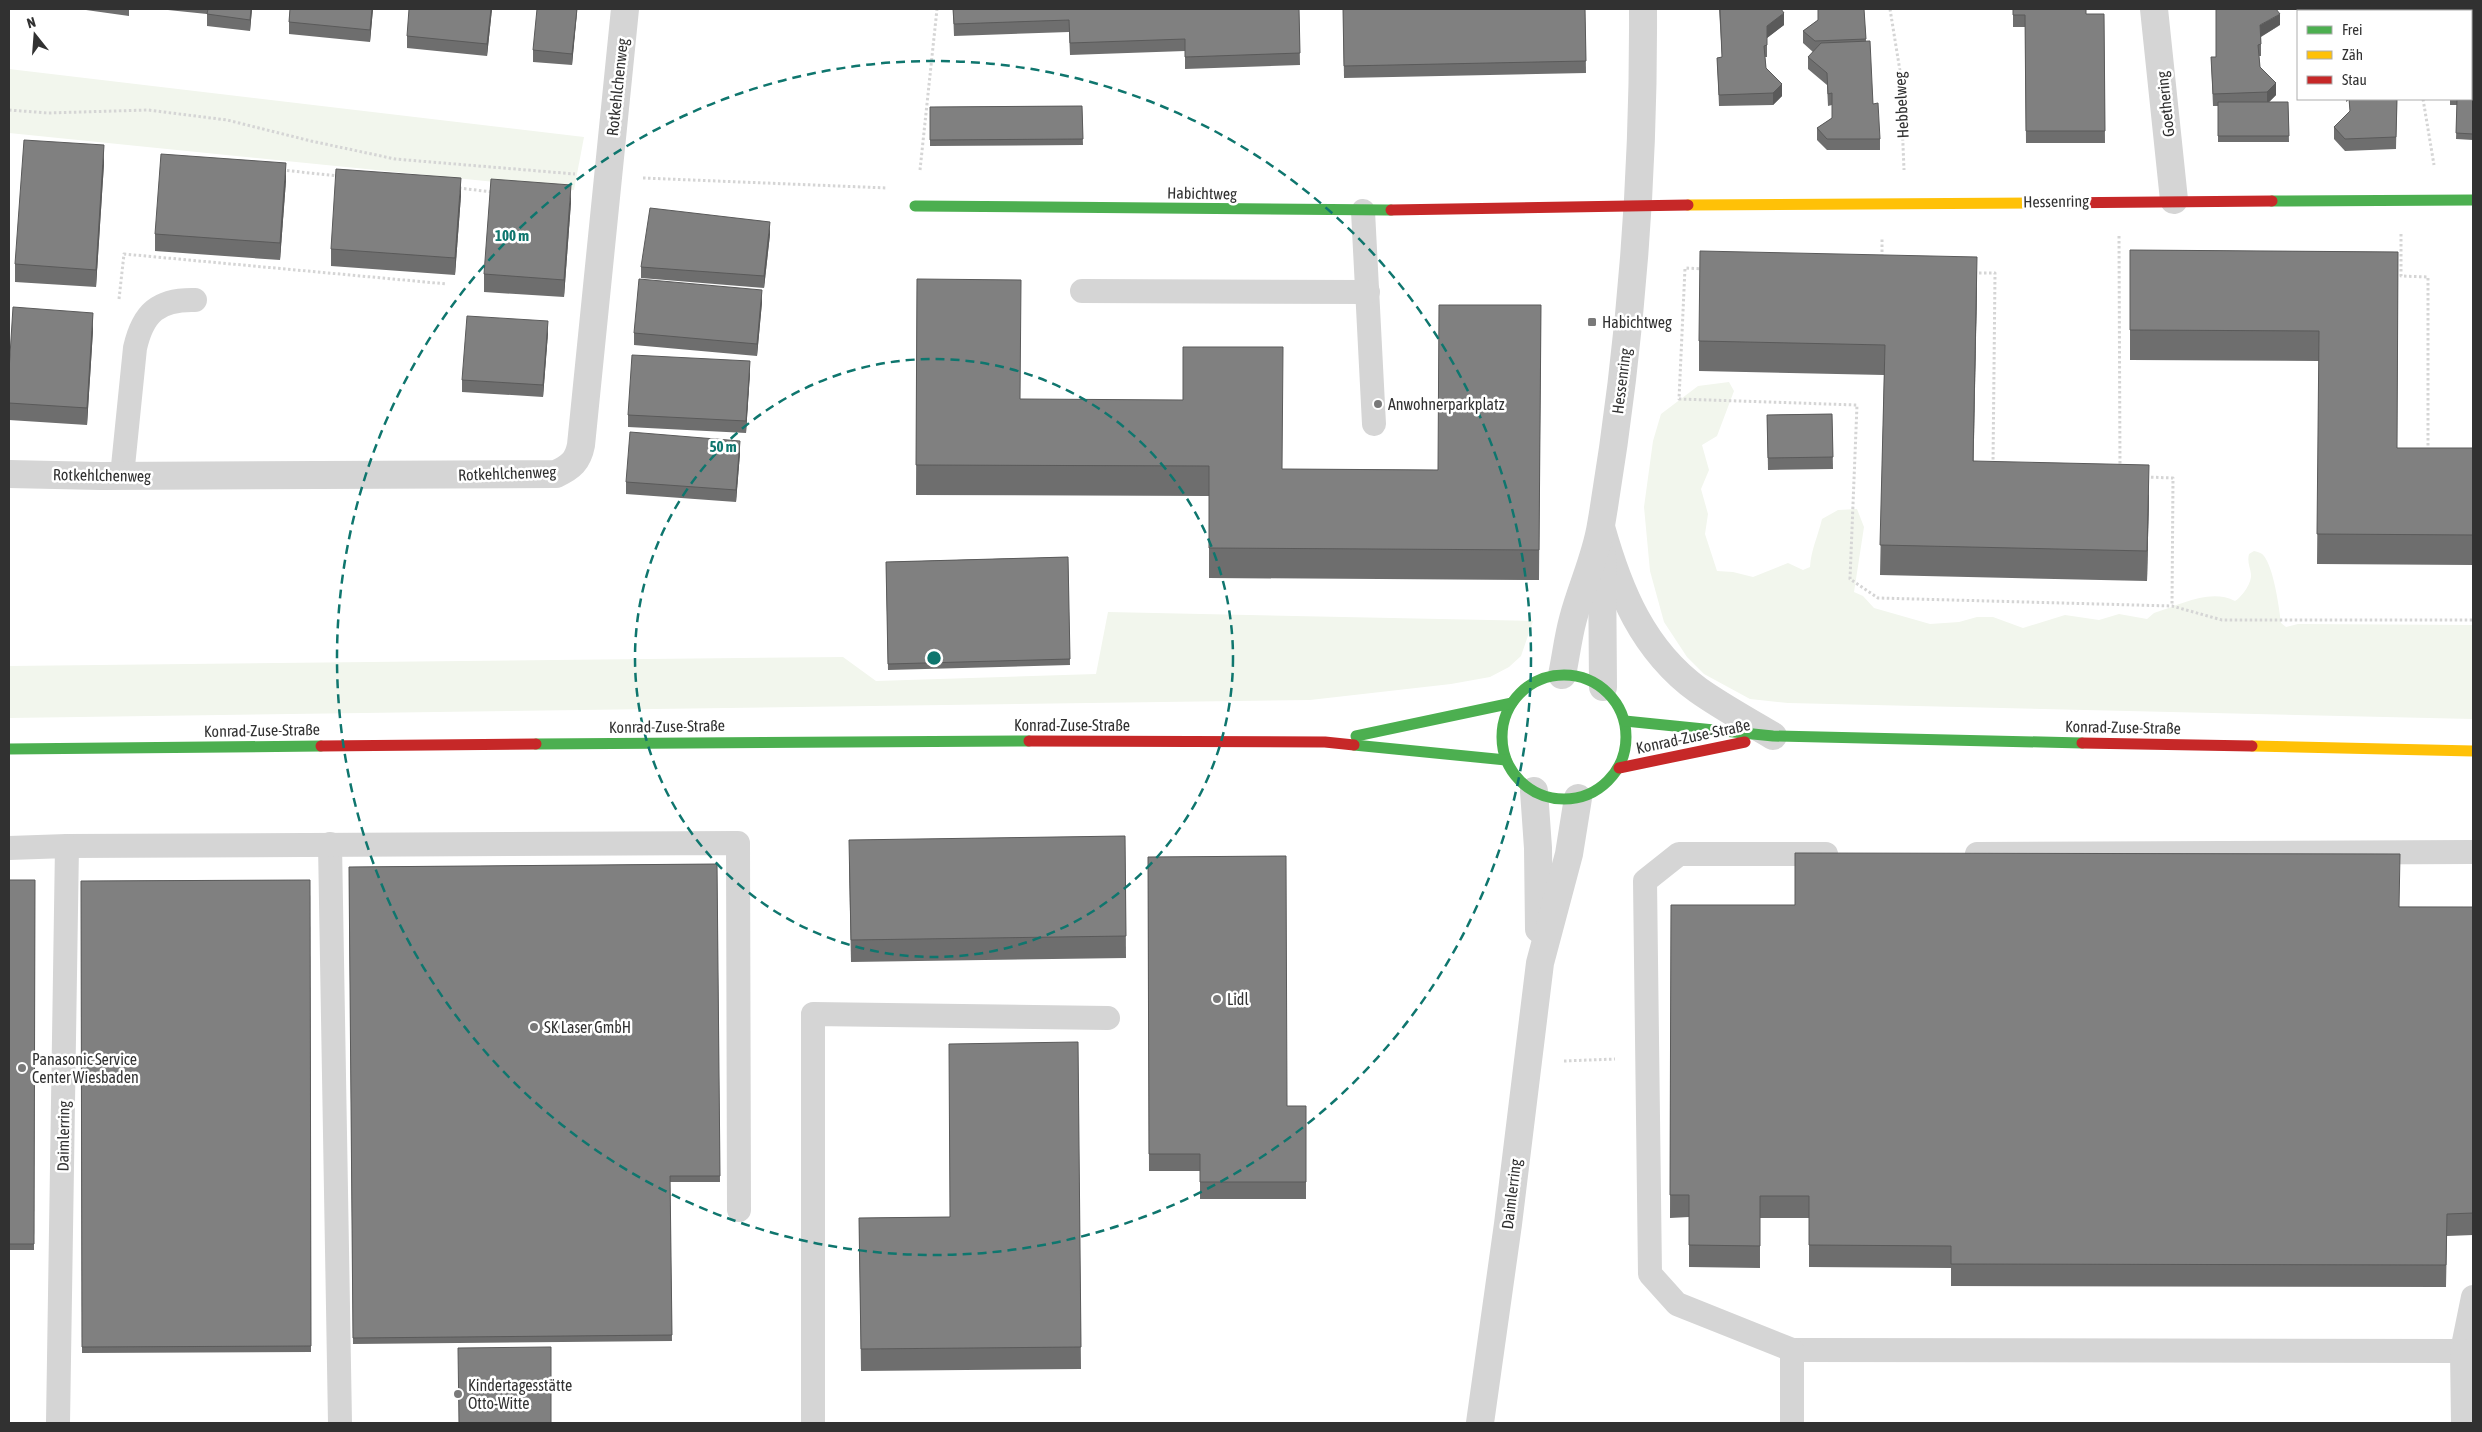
<svg xmlns="http://www.w3.org/2000/svg" width="2482" height="1432" font-family="'Asap Condensed',sans-serif">
<style>
.green{fill:#f2f6ed}
.lines{fill:none;stroke-linecap:round;stroke-linejoin:round}
.path{stroke:#d5d5d5;stroke-width:3;stroke-dasharray:2.5 2.5;stroke-linecap:butt}
.lane{stroke:#d5d5d5;stroke-width:24}
.street{stroke:#d5d5d5;stroke-width:28}
.fast{stroke:#4caf50;stroke-width:11}
.slow{stroke:#ffc107;stroke-width:11}
.jam{stroke:#c62828;stroke-width:11}
.wall{fill:#6e6e6e}
.shaded-wall{fill:#5a5a5a}
.building{fill:#808080;stroke:#5a5a5a}
.ring{fill:none;stroke:#0f766e;stroke-width:2.5;stroke-dasharray:9 6}
.poi-dot{fill:#797979;stroke:#fff;stroke-width:2}
.labels{text-anchor:middle;stroke-width:5;stroke-linejoin:round;paint-order:stroke}
.street-label{font-size:16px;fill:#313131;stroke:#fff}
.poi-label{font-size:16px;fill:#313131;stroke:#fff;text-anchor:start}
.centre{fill:#0f766e;stroke:#fff;stroke-width:2.5}
.ring-label{font-size:15px;text-anchor:middle;font-weight:bold;fill:#0f766e;stroke:#fff;stroke-width:5;stroke-linejoin:round;paint-order:stroke}
</style>
<rect width="100%" height="100%" fill="#fff"/>
<!-- green -->
<g class="green">
<polygon points="9,69 584,137 574,190 9,133"/>
<path d="M1729 382 1734 391 1717 436 1702 445 1709 470 1701 489 1708 514 1705 534 1717 571 1733 572 1753 577 1788 563 1803 570 1810 567C1811 550 1818 536 1822 519L1838 510 1857 509 1864 527 1854 592 1863 596 1874 608 1930 624 1959 622 1977 617H1993L2023 628 2065 615 2099 620 2119 614 2147 619 2154 613C2180 605 2210 588 2235 601 2242 597 2252 583 2251 574 2250 567 2247 562 2249 554L2254 551C2258 552 2262 553 2264 556 2274 569 2279 607 2281 623L2286 627 2298 624 2473 625V719L1788 703 1750 699 1704 674 1687 657 1664 622 1650 571 1644 507 1653 441 1661 414 1698 386Z"/>
<polygon points="1108,612 1533,621 1521,656 1509,667 1490,677 1451,684 1310,700 9,718 9,666 843,657 876,681 1096,674"/>
</g>
<g class="lines">
<!-- path -->
<g class="path">
<polyline points="1890,9 1900,71 1904,170"/>
<polyline points="2407,9 2408,11"/>
<polyline points="2423,99 2434,165"/>
<polyline points="9,110 48,113 148,110 227,120 311,141 395,159 575,174"/>
<polyline points="282,170 338,176"/>
<polyline points="920,170 937,9"/>
<polyline points="643,178 887,188"/>
<polyline points="459,188 492,192"/>
<polyline points="2401,234 2401,276 2428,277 2428,452"/>
<polyline points="2119,236 2120,468"/>
<polyline points="1882,257 1882,239"/>
<polyline points="1704,269 1685,268 1679,399 1857,405 1850,579 1878,598 2172,606 2222,620 2473,620"/>
<polyline points="1974,273 1995,273 1993,465"/>
<polyline points="119,299 124,254 447,284"/>
<polyline points="2146,477 2173,478 2172,606"/>
<polyline points="1564,1061 1615,1059"/>
</g>
<!-- lane -->
<g class="lane">
<polyline points="1363,211 1374,424"/>
<polyline points="1082,291 1368,292"/>
<path d="M122 476 135 348C143 313 158 299 195 300"/>
<polyline points="330,844 340,1423"/>
<polyline points="67,846 738,843 739,1210"/>
<polyline points="9,848 67,846 58,1423"/>
<polyline points="1977,854 2473,852"/>
<polyline points="1792,1350 2462,1351 2473,1297"/>
<polyline points="2462,1351 2463,1423"/>
<polyline points="813,1423 813,1014 1108,1018"/>
<polyline points="1792,1423 1792,1350 1677,1304 1650,1274 1645,881 1679,854 1826,854"/>
</g>
<!-- street -->
<g class="street">
<polyline points="2154,9 2174,200"/>
<path d="M9 474 101 476 556 474C571 467 578 461 581 445L625 9"/>
<path d="M1601 527C1619 591 1643 650 1698 690 1722 707 1748 721 1773 736"/>
<polyline points="1602,556 1603,687"/>
<path d="M1562 675C1566 656 1568 637 1573 619 1581 588 1596 557 1601 525 1630 354 1644 181 1643 9"/>
<polyline points="1534,791 1538,848 1539,929"/>
<polyline points="1480,1423 1508,1224 1540,963 1569,854 1578,798"/>
</g>
<!-- fast -->
<g class="fast">
<polyline points="2272,201 2473,200"/>
<polyline points="915,206 1391,210"/>
<circle cx="1564" cy="737" r="62"/>
<polyline points="1625,721 1773,736 2082,743"/>
<polyline points="1356,736 1512,703"/>
<polyline points="536,744 1029,741"/>
<polyline points="1354,745 1506,760"/>
<polyline points="9,749 321,746"/>
</g>
<!-- slow -->
<g class="slow">
<polyline points="1688,205 2045,203"/>
<polyline points="2252,746 2473,751"/>
</g>
<!-- jam -->
<g class="jam">
<polyline points="2045,203 2272,201"/>
<polyline points="1391,210 1688,205"/>
<polyline points="1029,741 1325,742 1354,745"/>
<polyline points="2082,743 2252,746"/>
<polyline points="321,746 536,744"/>
<polyline points="1619,768 1745,742"/>
</g>
</g>
<!-- wall -->
<g class="wall">
<polygon points="86,9 129,9 129,16 86,10"/>
<polygon points="168,9 252,9 250,31 207,26 207,14 168,10"/>
<polygon points="290,9 373,9 370,42 289,34 289,22"/>
<polygon points="492,9 487,56 407,48 407,36"/>
<polygon points="577,9 572,65 533,62 533,50"/>
<polygon points="953,9 1299,9 1300,65 1185,69 1185,51 1070,55 1069,32 954,36"/>
<polygon points="1343,9 1585,9 1586,73 1344,78"/>
<polygon points="1719,9 1781,9 1784,25 1767,38 1767,57 1765,57 1766,68 1782,96 1773,105 1719,106 1717,58 1722,57"/>
<polygon points="1864,9 1866,41 1873,104 1880,139 1880,150 1827,150 1817,140 1817,128 1832,118 1832,105 1828,106 1827,85 1808,69 1808,57 1813,52 1803,43 1803,31 1818,20"/>
<polygon points="2013,9 2086,14 2104,14 2105,143 2026,143 2025,27 2013,27"/>
<polygon points="2473,9 2473,140 2456,139 2457,105 2450,105 2450,99 2471,99 2471,11"/>
<polygon points="2280,25 2261,37 2261,56 2259,56 2260,67 2276,95 2269,102 2288,102 2289,142 2218,142 2218,106 2213,106 2211,57 2216,57"/>
<polygon points="2346,99 2391,99 2397,100 2396,149 2345,151 2334,139 2334,127 2350,111 2349,100 2346,102"/>
<polygon points="1082,106 1083,145 930,146 930,107"/>
<polygon points="104,163 96,287 15,282 15,264"/>
<polygon points="286,180 280,260 155,251 155,234"/>
<polygon points="461,195 455,275 331,266 331,249"/>
<polygon points="571,202 564,297 484,292 484,274"/>
<polygon points="770,234 764,288 641,278 641,267"/>
<polygon points="2130,250 2398,252 2397,448 2473,448 2473,565 2317,564 2319,361 2130,360"/>
<polygon points="917,279 1020,399 1282,469 1438,470 1541,305 1539,580 1209,578 1209,496 916,495"/>
<polygon points="1977,287 1973,461 2149,495 2147,581 1880,575 1884,375 1699,371 1699,341"/>
<polygon points="762,302 757,356 634,345 634,333"/>
<polygon points="93,330 87,425 9,420 9,371"/>
<polygon points="548,333 543,397 462,392 462,380"/>
<polygon points="750,373 746,433 628,427 628,415"/>
<polygon points="1832,414 1833,469 1768,470 1767,415"/>
<polygon points="740,453 736,502 626,494 626,482"/>
<polygon points="1068,557 1070,665 888,670 886,562"/>
<polygon points="1125,836 1126,958 851,962 849,862"/>
<polygon points="1148,857 1287,1106 1306,1106 1306,1199 1200,1199 1200,1171 1149,1171"/>
<polygon points="717,864 720,1182 670,1182 672,1341 353,1344 349,867"/>
<polygon points="9,880 35,880 34,1250 9,1250"/>
<polygon points="310,880 311,1352 82,1353 81,881"/>
<polygon points="1671,905 2473,907 2473,1235 2447,1236 2446,1287 1951,1286 1951,1268 1809,1267 1809,1218 1760,1218 1760,1268 1689,1267 1689,1217 1670,1218"/>
<polygon points="1078,1042 1081,1369 861,1371 859,1218 950,1217"/>
</g>
<!-- shaded-wall -->
<g class="shaded-wall">
<polygon points="251,9 252,9 250,31 250,20"/>
<polygon points="372,9 373,9 370,42 370,30"/>
<polygon points="491,9 492,9 487,56 487,44"/>
<polygon points="577,9 577,13 572,65 572,54"/>
<polygon points="1784,13 1784,25 1767,38 1767,26"/>
<polygon points="2280,14 2280,25 2260,37 2260,25"/>
<polygon points="2276,83 2276,95 2267,104 2267,92"/>
<polygon points="1782,84 1782,96 1773,105 1773,93"/>
<polygon points="104,145 104,163 96,287 96,270"/>
<polygon points="286,163 286,180 280,260 280,243"/>
<polygon points="461,178 461,195 455,275 455,258"/>
<polygon points="571,185 571,202 564,297 564,280"/>
<polygon points="770,222 770,234 764,288 764,276"/>
<polygon points="1977,257 1977,287 1973,491 1973,461"/>
<polygon points="762,290 762,302 757,356 757,344"/>
<polygon points="93,313 93,330 87,425 87,408"/>
<polygon points="548,321 548,333 543,397 543,385"/>
<polygon points="750,361 750,373 746,433 746,421"/>
<polygon points="740,441 740,453 736,502 736,490"/>
<polygon points="2149,465 2149,495 2147,581 2147,551"/>
</g>
<!-- building -->
<g class="building">
<polygon points="208,9 251,9 250,20 207,14"/>
<polygon points="290,9 372,9 370,30 289,22"/>
<polygon points="409,9 491,9 487,44 407,36"/>
<polygon points="537,9 577,9 572,54 533,50"/>
<polygon points="953,9 1299,9 1300,53 1185,57 1185,39 1070,43 1069,20 954,24"/>
<polygon points="1343,9 1585,9 1586,61 1344,66"/>
<polygon points="1720,9 1781,9 1784,13 1767,26 1767,45 1764,46 1766,68 1782,84 1773,93 1719,95 1717,58 1722,57"/>
<polygon points="1818,9 1864,9 1866,39 1815,41 1803,31 1818,20"/>
<polygon points="2013,9 2086,9 2086,14 2104,14 2105,131 2026,131 2025,15 2013,15"/>
<polygon points="2216,9 2276,9 2280,14 2260,25 2261,44 2258,45 2260,67 2276,83 2267,92 2213,94 2211,57 2216,57"/>
<polygon points="2334,9 2381,9 2381,11 2332,11"/>
<polygon points="2454,9 2473,9 2473,93 2471,93 2471,11 2454,11"/>
<polygon points="1870,41 1873,104 1878,103 1880,139 1827,139 1817,128 1832,118 1832,93 1828,94 1827,73 1808,57 1821,43"/>
<polygon points="2349,99 2391,99 2397,100 2396,137 2345,139 2334,127 2350,111"/>
<polygon points="2457,100 2473,100 2473,134 2456,133"/>
<polygon points="2218,102 2288,102 2289,136 2218,136"/>
<polygon points="1082,106 1083,139 930,140 930,107"/>
<polygon points="24,140 104,145 96,270 15,264"/>
<polygon points="161,154 286,163 280,243 155,234"/>
<polygon points="336,169 461,178 455,258 331,249"/>
<polygon points="491,179 571,185 564,280 484,274"/>
<polygon points="650,208 770,222 764,276 641,267"/>
<polygon points="2130,250 2398,252 2397,448 2473,448 2473,535 2317,534 2319,331 2130,330"/>
<polygon points="1700,251 1977,257 1973,461 2149,465 2147,551 1880,545 1885,345 1699,341"/>
<polygon points="639,279 762,290 757,344 634,333"/>
<polygon points="917,279 1021,280 1020,399 1183,400 1183,347 1283,347 1282,469 1438,470 1439,305 1541,305 1539,550 1209,548 1209,466 916,465"/>
<polygon points="13,307 93,313 87,408 9,403 9,371"/>
<polygon points="467,316 548,321 543,385 462,380"/>
<polygon points="632,355 750,361 746,421 628,415"/>
<polygon points="1832,414 1833,457 1768,458 1767,415"/>
<polygon points="630,432 740,441 736,490 626,482"/>
<polygon points="1068,557 1070,659 888,664 886,562"/>
<polygon points="1125,836 1126,936 851,940 849,840"/>
<polygon points="1795,853 2400,854 2399,907 2473,907 2473,1213 2447,1214 2446,1265 1951,1264 1951,1246 1809,1245 1809,1196 1760,1196 1760,1246 1689,1245 1689,1195 1670,1195 1671,905 1795,905"/>
<polygon points="1286,856 1287,1106 1306,1106 1306,1182 1200,1182 1200,1154 1149,1154 1148,857"/>
<polygon points="717,864 720,1176 670,1176 672,1335 353,1338 349,867"/>
<polygon points="9,880 35,880 34,1244 9,1244"/>
<polygon points="310,880 311,1346 82,1347 81,881"/>
<polygon points="1078,1042 1081,1347 861,1349 859,1218 950,1217 949,1044"/>
<polygon points="551,1347 551,1423 459,1423 458,1348"/>
</g>
<!-- distance rings -->
<g class="ring">
<circle cx="934" cy="658" r="299"/>
<circle cx="934" cy="658" r="597"/>
</g>
<!-- markers -->
<g class="poi-dot">
<rect x="1587" y="317" width="10" height="10" rx="2.5"/>
<circle cx="1378" cy="404" r="5"/>
<circle cx="1217" cy="999" r="5"/>
<circle cx="534" cy="1027" r="5"/>
<circle cx="22" cy="1068" r="5"/>
<circle cx="458" cy="1394" r="5"/>
</g>
<g class="labels">
<!-- street labels -->
<g class="street-label">
<text transform="translate(617 87) rotate(-84)" y="6">Rotkehlchenweg</text>
<text transform="translate(2165 104) rotate(-96)" y="6">Goethering</text>
<text transform="translate(1901 105) rotate(-93)" y="6">Hebbelweg</text>
<text transform="translate(1202 193) rotate(1)" y="6">Habichtweg</text>
<text transform="translate(2056 201) rotate(-1)" y="6">Hessenring</text>
<text transform="translate(1621 381) rotate(-83)" y="6">Hessenring</text>
<text transform="translate(507 473) rotate(-2)" y="6">Rotkehlchenweg</text>
<text transform="translate(102 475) rotate(1)" y="6">Rotkehlchenweg</text>
<text x="1072" y="731">Konrad-Zuse-Straße</text>
<text transform="translate(667 726) rotate(-1)" y="6">Konrad-Zuse-Straße</text>
<text transform="translate(2123 727) rotate(1)" y="6">Konrad-Zuse-Straße</text>
<text transform="translate(262 730) rotate(-1)" y="6">Konrad-Zuse-Straße</text>
<text transform="translate(1693 736) rotate(-12)" y="6">Konrad-Zuse-Straße</text>
<text transform="translate(63 1136) rotate(-89)" y="6">Daimlerring</text>
<text transform="translate(1511 1194) rotate(-83)" y="6">Daimlerring</text>
</g>
<!-- poi labels -->
<g class="poi-label">
<text x="1602" y="328">Habichtweg</text>
<text x="1388" y="410">Anwohnerparkplatz</text>
<text x="1227" y="1005">Lidl</text>
<text x="544" y="1033">SK Laser GmbH</text>
<text x="32" y="1065">Panasonic Service<tspan x="32" dy="18">Center Wiesbaden</tspan></text>
<text x="468" y="1391">Kindertagesstätte<tspan x="468" dy="18">Otto-Witte</tspan></text>
</g>
</g>
<circle cx="934" cy="658" r="8" class="centre"/>
<g class="ring-label">
<text x="512" y="241">100 m</text>
<text x="723" y="452">50 m</text>
</g>
<!-- border -->
<rect width="2482" height="1432" fill="none" stroke="#313131" stroke-width="20"/>
<!-- legend -->
<rect x="2297" y="10" width="175" height="90" fill="#ffffff" stroke="#adadad"/>
<rect x="2307" y="26" width="25" height="8" fill="#4caf50" stroke="#adadad"/>
<text x="2342" y="35" font-size="15" fill="#313131">Frei</text>
<rect x="2307" y="51" width="25" height="8" fill="#ffc107" stroke="#adadad"/>
<text x="2342" y="60" font-size="15" fill="#313131">Zäh</text>
<rect x="2307" y="76" width="25" height="8" fill="#c62828" stroke="#adadad"/>
<text x="2342" y="85" font-size="15" fill="#313131">Stau</text>
<!-- north arrow -->
<g transform="translate(35 35) rotate(343)" stroke="#ffffff" stroke-width="4" paint-order="stroke">
<path d="M0-4L9 19L0 12L-9 19Z" fill="#313131"/>
<text y="-8" font-size="14" font-weight="bold" text-anchor="middle" fill="#313131">N</text>
</g>
</svg>
